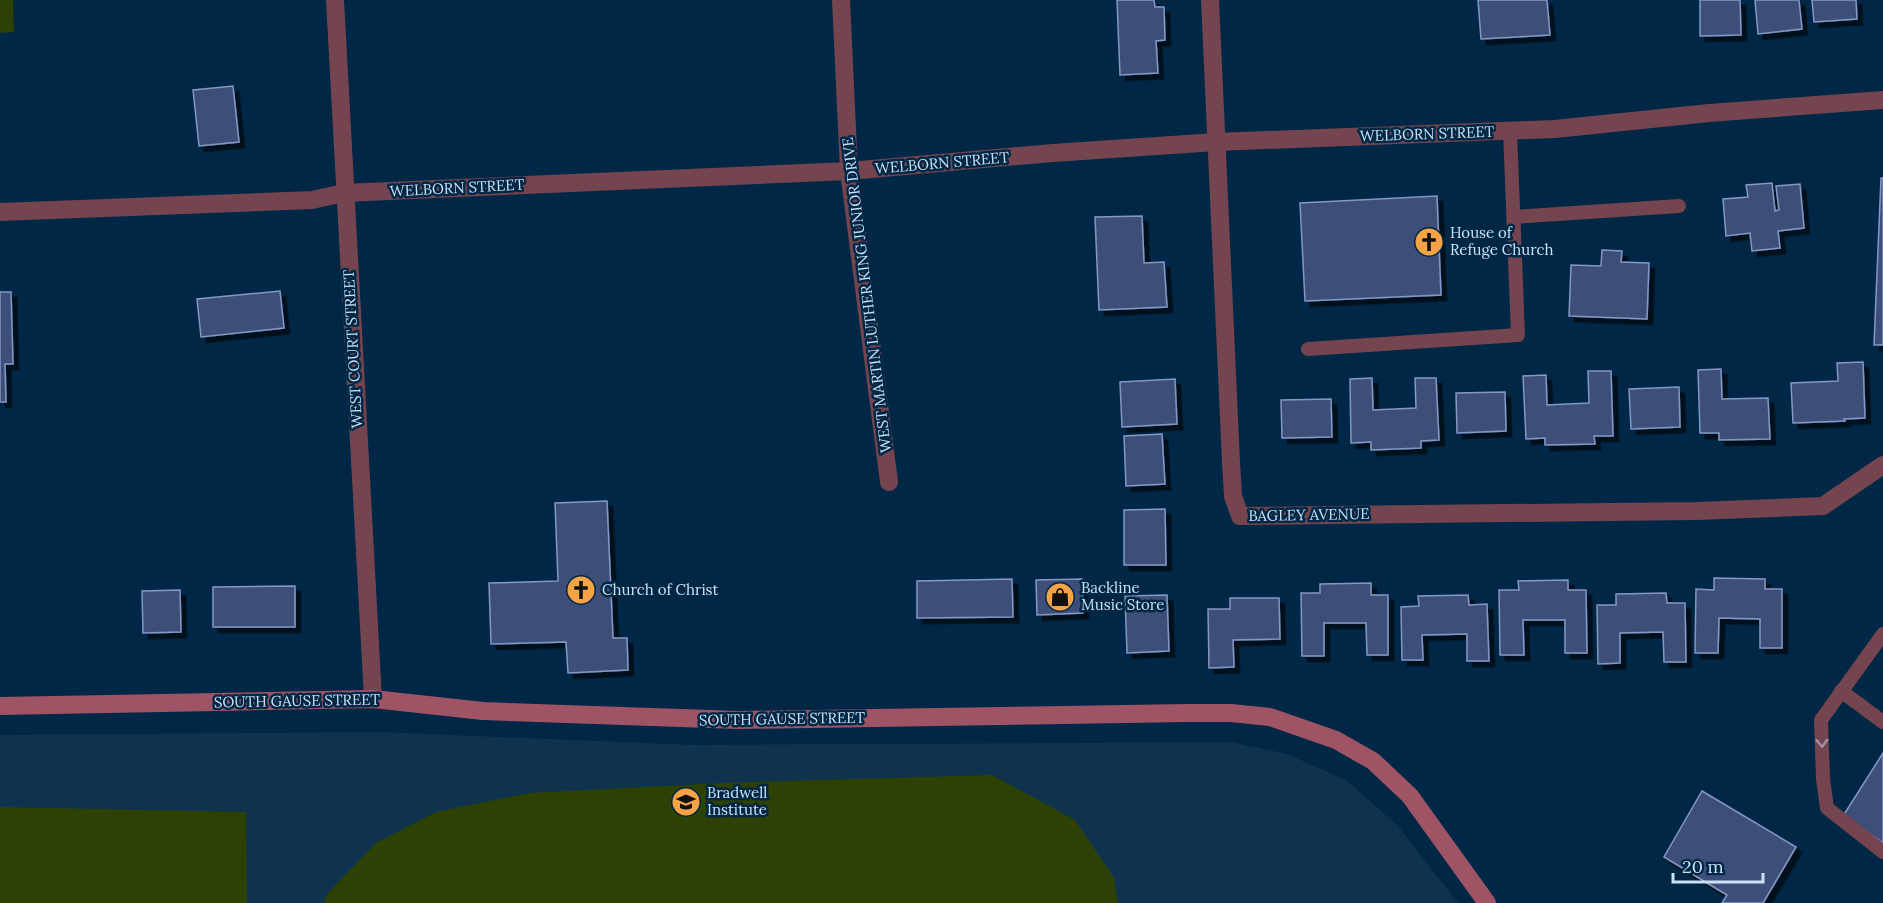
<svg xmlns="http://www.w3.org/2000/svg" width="1883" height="903" font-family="Lora,serif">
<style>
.built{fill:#0f334f}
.green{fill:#2e4104}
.building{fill:#3e5079;stroke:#8497c5;stroke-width:1.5;filter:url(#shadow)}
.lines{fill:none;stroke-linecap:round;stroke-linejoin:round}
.lane{stroke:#74454f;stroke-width:14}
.street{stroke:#74454f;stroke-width:18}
.secondary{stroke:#9f5466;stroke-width:18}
.oneway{stroke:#a093a2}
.labels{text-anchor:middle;stroke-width:5;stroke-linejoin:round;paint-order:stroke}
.street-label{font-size:15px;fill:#cbe1f5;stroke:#002745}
.poi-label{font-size:15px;fill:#cbe1f5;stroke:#002745;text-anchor:start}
</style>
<defs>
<filter id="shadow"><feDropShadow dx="5.5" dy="5.5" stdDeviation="0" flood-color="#0009"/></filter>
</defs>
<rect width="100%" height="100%" fill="#002745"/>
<!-- built -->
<polygon class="built" points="378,732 694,745 1231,742 1287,754 1346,780 1397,825 1458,903 0,903 0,735"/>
<!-- green -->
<g class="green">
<polygon points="0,0 13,0 14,32 0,33"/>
<polygon points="992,775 1075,820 1114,878 1118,903 324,903 327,894 376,843 436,812 529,793 723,783"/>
<polygon points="0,807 246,812 247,903 0,903"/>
</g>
<!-- building -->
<g class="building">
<polygon points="1117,0 1154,0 1155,7 1164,7 1165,40 1156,41 1158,73 1120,75"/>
<polygon points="1478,0 1547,0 1550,35 1481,39"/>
<polygon points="1700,0 1740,0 1741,35 1700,36"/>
<polygon points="1755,0 1799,0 1802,29 1758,34"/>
<polygon points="1812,0 1856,0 1857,19 1814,22"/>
<polygon points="233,86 239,142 199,146 193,90"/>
<polygon points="1881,178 1883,178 1883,345 1874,345"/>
<polygon points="1772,183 1775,211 1779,210 1776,186 1800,184 1804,228 1778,231 1780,248 1752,251 1750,233 1726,236 1723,199 1748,197 1746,185"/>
<polygon points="1437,196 1441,295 1305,301 1300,203"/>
<polygon points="1142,216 1144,263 1164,262 1167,307 1099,310 1095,217"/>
<polygon points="1602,250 1622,251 1621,262 1649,263 1647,319 1569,316 1571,265 1601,266"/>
<polygon points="280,291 284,328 201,337 197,299"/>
<polygon points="0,292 11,292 13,364 5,364 6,402 0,402"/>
<polygon points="1863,362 1865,418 1844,419 1845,421 1793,423 1791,383 1838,381 1837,363"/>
<polygon points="1721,369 1722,399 1768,398 1770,439 1719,440 1719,433 1700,433 1698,370"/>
<polygon points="1588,371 1611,371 1613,436 1594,436 1595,444 1545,445 1545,438 1526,439 1523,376 1546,375 1547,405 1589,403"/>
<polygon points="1372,378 1373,410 1416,408 1415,378 1436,378 1439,440 1421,441 1421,448 1371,450 1371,442 1351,443 1350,379"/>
<polygon points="1175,379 1177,424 1122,427 1120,382"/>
<polygon points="1679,387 1680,427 1631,429 1629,389"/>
<polygon points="1505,392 1506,431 1457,433 1456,393"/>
<polygon points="1331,399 1332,437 1282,438 1281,400"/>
<polygon points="1162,434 1165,484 1126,486 1124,436"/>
<polygon points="607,501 613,638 627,638 628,670 568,673 566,642 491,644 489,583 558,581 555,503"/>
<polygon points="1165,509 1166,565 1124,565 1124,510"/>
<polygon points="1714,578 1765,579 1765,589 1782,589 1782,648 1760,648 1760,619 1719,618 1718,653 1695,653 1696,589 1714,590"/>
<polygon points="1012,579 1013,617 917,618 917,581"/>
<polygon points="1082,579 1083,613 1037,615 1036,580"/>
<polygon points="1568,580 1568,590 1586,590 1587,653 1565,653 1565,620 1523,620 1524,655 1500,655 1499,590 1519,590 1518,581"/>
<polygon points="1371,583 1371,595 1388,595 1388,655 1367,655 1366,623 1324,623 1324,656 1302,656 1301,593 1320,593 1320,584"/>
<polygon points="295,586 295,627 213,627 213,587"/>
<polygon points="180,590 181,632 143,633 142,591"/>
<polygon points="1666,593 1667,603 1685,603 1686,662 1664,662 1663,632 1620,633 1620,663 1598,664 1597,605 1616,605 1616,594"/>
<polygon points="1167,595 1169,651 1127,653 1125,596"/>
<polygon points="1468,595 1469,605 1487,604 1489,661 1467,661 1467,634 1422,635 1423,660 1402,660 1401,607 1419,606 1418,596"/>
<polygon points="1230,598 1279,598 1280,639 1233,640 1234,667 1209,668 1208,609 1230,609"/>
<polygon points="1883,753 1883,843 1843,816"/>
<polygon points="1702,791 1796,847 1763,903 1722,903 1727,895 1664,857"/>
</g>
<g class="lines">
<!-- lane -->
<g class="lane">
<polyline points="1514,217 1679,206"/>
<polyline points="1308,349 1518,335 1510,131"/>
<polyline points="1883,634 1821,720 1823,779 1827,808 1883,852"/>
<polyline points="1841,691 1883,722"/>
</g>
<!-- street -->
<g class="street">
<polyline points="335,0 373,699"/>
<polyline points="841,0 849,171 889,482"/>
<polyline points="1210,0 1231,462 1233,496 1240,516 1697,511 1823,506 1883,465"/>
<polyline points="0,212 312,200 344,193 849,171 1053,153 1216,142 1555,129 1709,113 1883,100"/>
</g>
<!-- secondary -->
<polyline class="secondary" points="0,706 373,699 483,711 738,720 1188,713 1231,713 1270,717 1336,740 1373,761 1410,796 1487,903"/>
</g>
<!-- one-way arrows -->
<defs><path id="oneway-chevron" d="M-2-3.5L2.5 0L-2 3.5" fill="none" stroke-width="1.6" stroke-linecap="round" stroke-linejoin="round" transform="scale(1.5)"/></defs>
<use class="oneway" href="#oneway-chevron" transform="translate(1822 743) rotate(88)"/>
<!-- icons -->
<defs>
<g id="church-disc" transform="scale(1.5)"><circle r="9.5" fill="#f5a345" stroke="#002745"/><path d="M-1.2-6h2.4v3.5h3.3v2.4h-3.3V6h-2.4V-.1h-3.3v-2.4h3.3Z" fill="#111"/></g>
<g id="shop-disc" transform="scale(1.5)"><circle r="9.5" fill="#f5a345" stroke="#002745"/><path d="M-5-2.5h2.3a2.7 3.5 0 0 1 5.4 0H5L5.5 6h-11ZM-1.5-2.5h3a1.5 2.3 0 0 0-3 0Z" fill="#111"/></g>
<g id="school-disc" transform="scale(1.5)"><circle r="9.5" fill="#f5a345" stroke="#002745"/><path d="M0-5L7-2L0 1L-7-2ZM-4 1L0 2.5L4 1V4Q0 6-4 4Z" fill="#111"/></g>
</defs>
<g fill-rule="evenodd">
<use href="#church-disc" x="1429" y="242"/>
<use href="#church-disc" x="581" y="590"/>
<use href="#shop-disc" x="1060" y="597"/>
<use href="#school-disc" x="686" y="802"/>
</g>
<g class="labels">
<!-- street labels -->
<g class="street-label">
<text transform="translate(1427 134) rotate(-2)" y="5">WELBORN STREET</text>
<text transform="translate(942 163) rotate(-5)" y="5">WELBORN STREET</text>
<text transform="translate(457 188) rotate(-3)" y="5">WELBORN STREET</text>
<text transform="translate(867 295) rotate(-97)" y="5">WEST MARTIN LUTHER KING JUNIOR DRIVE</text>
<text transform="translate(353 349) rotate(-93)" y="5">WEST COURT STREET</text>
<text transform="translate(1309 515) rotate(-1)" y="5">BAGLEY AVENUE</text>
<text transform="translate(297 701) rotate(-1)" y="5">SOUTH GAUSE STREET</text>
<text transform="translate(782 719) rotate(-1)" y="5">SOUTH GAUSE STREET</text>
</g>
<!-- poi labels -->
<g class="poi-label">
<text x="1450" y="238">House of<tspan x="1450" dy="17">Refuge Church</tspan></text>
<text x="1081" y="593">Backline<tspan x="1081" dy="17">Music Store</tspan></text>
<text x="602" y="595">Church of Christ</text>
<text x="707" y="798">Bradwell<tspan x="707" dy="17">Institute</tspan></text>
</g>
</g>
<!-- scale -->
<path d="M1673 873v9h90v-9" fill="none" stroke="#cbe1f5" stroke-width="3"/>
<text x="1682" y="873" font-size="18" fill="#cbe1f5" stroke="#002745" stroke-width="4.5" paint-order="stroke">20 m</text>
</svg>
